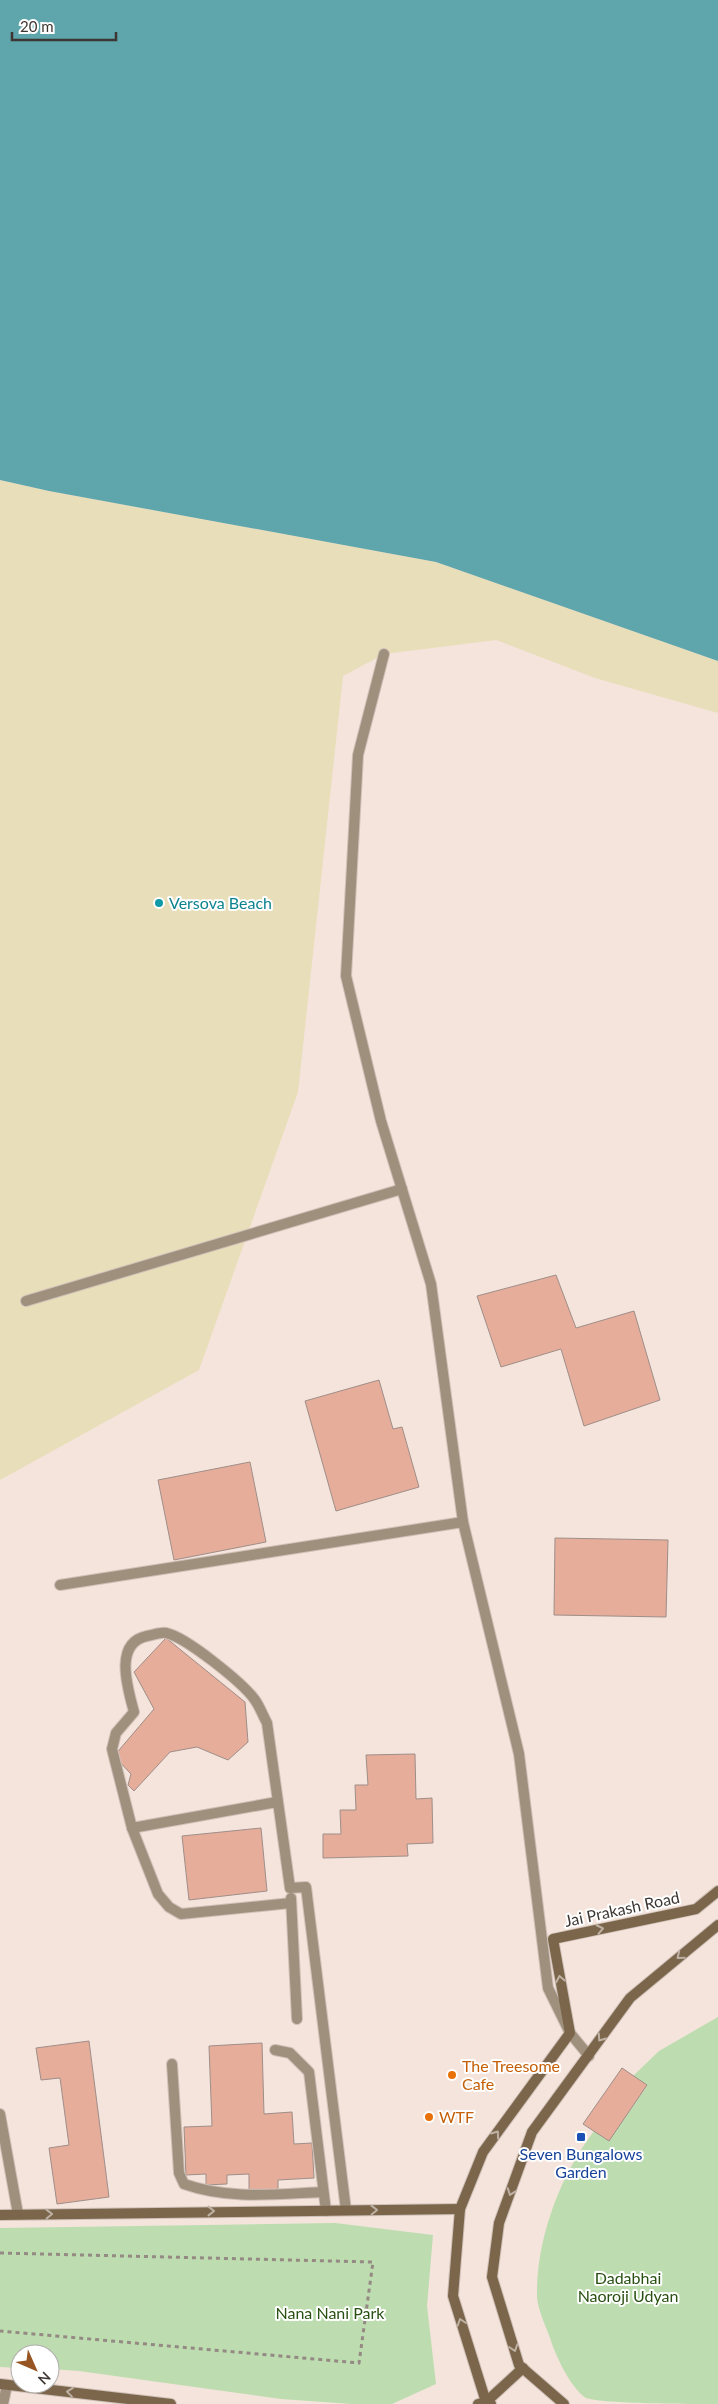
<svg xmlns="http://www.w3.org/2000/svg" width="718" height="2404" font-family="Lato,sans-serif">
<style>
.green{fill:#bdddb0}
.sand{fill:#e8deb9}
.water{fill:#5ea5ac}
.building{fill:#e5ad9a;stroke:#9f8e89}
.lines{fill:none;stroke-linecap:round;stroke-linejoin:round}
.lane-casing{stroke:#cfc1b9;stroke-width:12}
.street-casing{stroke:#cfc1b9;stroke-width:12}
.secondary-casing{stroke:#cfc1b9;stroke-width:12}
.path{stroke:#958984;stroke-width:3;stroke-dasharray:4 4;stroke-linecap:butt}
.lane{stroke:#9f907d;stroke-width:10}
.street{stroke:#9f907d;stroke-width:10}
.secondary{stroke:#7c664b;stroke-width:10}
.oneway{stroke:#beb2a5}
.culture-dot{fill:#0f9aa8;stroke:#fff;stroke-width:2}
.food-dot{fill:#e8710a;stroke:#fff;stroke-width:2}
.transit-dot{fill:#1a4fb4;stroke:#fff;stroke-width:2}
.labels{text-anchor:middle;stroke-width:4;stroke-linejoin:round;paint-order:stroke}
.culture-label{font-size:16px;fill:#0d838f;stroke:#fff;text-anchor:start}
.street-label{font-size:16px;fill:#3d3633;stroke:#fff}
.food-label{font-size:16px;fill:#c56008;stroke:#fff;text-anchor:start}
.transit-label{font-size:16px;fill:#164399;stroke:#fff}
.park-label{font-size:16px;fill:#285012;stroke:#fff}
</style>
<rect width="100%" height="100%" fill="#f4e4db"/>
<!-- green -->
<g class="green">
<path d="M718 2017V2404C692 2404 604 2404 586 2398 571 2388 558 2360 552 2344 548 2330 538 2312 537 2297 536 2239 560 2176 594 2131L609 2141 647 2086 633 2076 659 2051Z"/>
<polygon points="335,2223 433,2235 427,2306 436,2384 392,2404 352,2404 281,2399 79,2371 50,2369 50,2354 20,2354 20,2368 0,2367 0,2228"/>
</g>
<!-- sand -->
<polygon class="sand" points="0,480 49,491 436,562 718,661 718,713 595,678 496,640 384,654 343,676 298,1092 199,1370 0,1480"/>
<!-- water -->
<polygon class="water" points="0,0 718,0 718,661 436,562 49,491 0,480"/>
<!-- building -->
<g class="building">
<polygon points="556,1275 576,1328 634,1311 660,1400 584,1426 561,1349 501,1367 477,1296"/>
<polygon points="379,1380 393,1429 402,1427 419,1487 336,1511 305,1401"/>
<polygon points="250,1462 266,1542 174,1560 158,1480"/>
<polygon points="555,1538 668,1540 666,1617 554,1615"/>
<polygon points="166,1638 245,1702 248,1742 228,1760 197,1747 170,1752 134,1791 128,1785 131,1774 114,1756 154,1709 134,1672"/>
<polygon points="415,1754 416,1799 432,1798 433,1843 407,1844 408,1856 323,1858 323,1834 341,1834 340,1810 356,1810 355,1785 368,1785 366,1755"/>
<polygon points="261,1828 267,1891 189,1900 182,1836"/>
<polygon points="89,2041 109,2197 57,2204 49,2148 69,2145 60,2078 41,2080 36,2048"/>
<polygon points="262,2043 264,2114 292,2112 294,2144 312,2143 314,2178 278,2180 278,2190 249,2192 249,2174 227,2175 227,2184 206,2185 206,2174 186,2175 184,2127 212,2126 209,2046"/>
<polygon points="622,2068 647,2085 609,2141 583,2124"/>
</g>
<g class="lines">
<!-- lane casing -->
<g class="lane-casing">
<g id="lane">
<polyline points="26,1301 402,1189"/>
<polyline points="60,1585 463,1522"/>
<polyline points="3,2404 7,2385"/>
</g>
</g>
<!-- street casing -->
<g class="street-casing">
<g id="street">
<polyline points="384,654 358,755 346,976 381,1121 431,1284 463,1522 519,1754 548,1988 570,2033 589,2056"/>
<polyline points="132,1828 277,1802"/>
<polyline points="291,1898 297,2019"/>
<path d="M291 1903 181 1914 169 1907 158 1894 132 1828 112 1749 116 1733 134 1712C128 1689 113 1643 147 1636 153 1635 161 1632 166 1633 186 1637 243 1683 255 1700 260 1707 263 1716 267 1723L290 1888 306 1887 346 2210"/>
<polyline points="275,2050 290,2053 309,2072 326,2211"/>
<path d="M172 2064 179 2173 184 2184C229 2200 276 2194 323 2192"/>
<polyline points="0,2114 18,2214"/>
</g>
</g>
<!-- secondary casing -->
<g class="secondary-casing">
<g id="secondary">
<polyline points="0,2215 460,2209"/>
<polyline points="0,2384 171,2404"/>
<polyline points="478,2404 486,2402 523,2368"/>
<polyline points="491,2404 486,2402 453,2296 460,2209 483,2152 570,2033 553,1939 696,1909 718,1891"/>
<polyline points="564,2404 519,2365 492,2277 499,2223 532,2132 630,1998 718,1925"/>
</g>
</g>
<!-- path -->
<polyline class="path" points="0,2253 373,2262 359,2363 0,2331"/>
<!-- lane -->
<use href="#lane" class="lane"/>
<!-- street -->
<use href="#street" class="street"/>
<!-- secondary -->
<use href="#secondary" class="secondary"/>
</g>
<!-- one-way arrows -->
<defs><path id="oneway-chevron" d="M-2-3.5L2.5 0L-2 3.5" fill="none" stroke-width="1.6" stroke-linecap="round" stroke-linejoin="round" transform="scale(1.25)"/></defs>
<g class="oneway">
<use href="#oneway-chevron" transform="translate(600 1929) rotate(-12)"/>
<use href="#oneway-chevron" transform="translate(680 1956) rotate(141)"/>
<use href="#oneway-chevron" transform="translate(560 1979) rotate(-101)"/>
<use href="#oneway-chevron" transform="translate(601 2038) rotate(125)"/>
<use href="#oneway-chevron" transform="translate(496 2134) rotate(-54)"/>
<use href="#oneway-chevron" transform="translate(511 2192) rotate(110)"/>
<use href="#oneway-chevron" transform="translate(374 2210) rotate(-1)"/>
<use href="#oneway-chevron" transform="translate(211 2211)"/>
<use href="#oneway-chevron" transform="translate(49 2214) rotate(-1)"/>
<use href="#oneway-chevron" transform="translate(461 2322) rotate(-108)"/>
<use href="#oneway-chevron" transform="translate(514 2348) rotate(72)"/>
<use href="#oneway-chevron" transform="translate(70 2392) rotate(-173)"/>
</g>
<!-- markers -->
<circle class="culture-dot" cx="159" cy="903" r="5"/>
<g class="food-dot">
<circle cx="452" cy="2075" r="5"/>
<circle cx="429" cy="2117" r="5"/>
</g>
<rect class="transit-dot" x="576" y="2132" width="10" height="10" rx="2.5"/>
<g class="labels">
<!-- culture labels -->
<g class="culture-label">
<text x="169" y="909">Versova Beach</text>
</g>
<!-- street labels -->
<g class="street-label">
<text transform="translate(622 1909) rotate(-12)" y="6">Jai Prakash Road</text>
</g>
<!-- food labels -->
<g class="food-label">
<text x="462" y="2072">The Treesome<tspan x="462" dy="18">Cafe</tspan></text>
<text x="439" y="2123">WTF</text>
</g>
<!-- transit labels -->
<g class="transit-label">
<text x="581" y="2160">Seven Bungalows<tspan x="581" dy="18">Garden</tspan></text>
</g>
<!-- park labels -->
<g class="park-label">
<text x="628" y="2284">Dadabhai<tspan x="628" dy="18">Naoroji Udyan</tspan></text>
<text x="330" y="2319">Nana Nani Park</text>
</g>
</g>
<!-- north arrow -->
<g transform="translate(35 2369) rotate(135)"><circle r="24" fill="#ffffff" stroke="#b1afad"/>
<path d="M0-4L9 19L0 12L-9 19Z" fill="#965422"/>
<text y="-8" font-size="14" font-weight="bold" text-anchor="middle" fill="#3d3633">N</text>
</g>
<!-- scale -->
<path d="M12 32v8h104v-8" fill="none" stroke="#3d3633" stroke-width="2.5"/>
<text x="20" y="32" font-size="15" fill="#3d3633" stroke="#ffffff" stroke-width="4" paint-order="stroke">20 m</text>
</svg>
